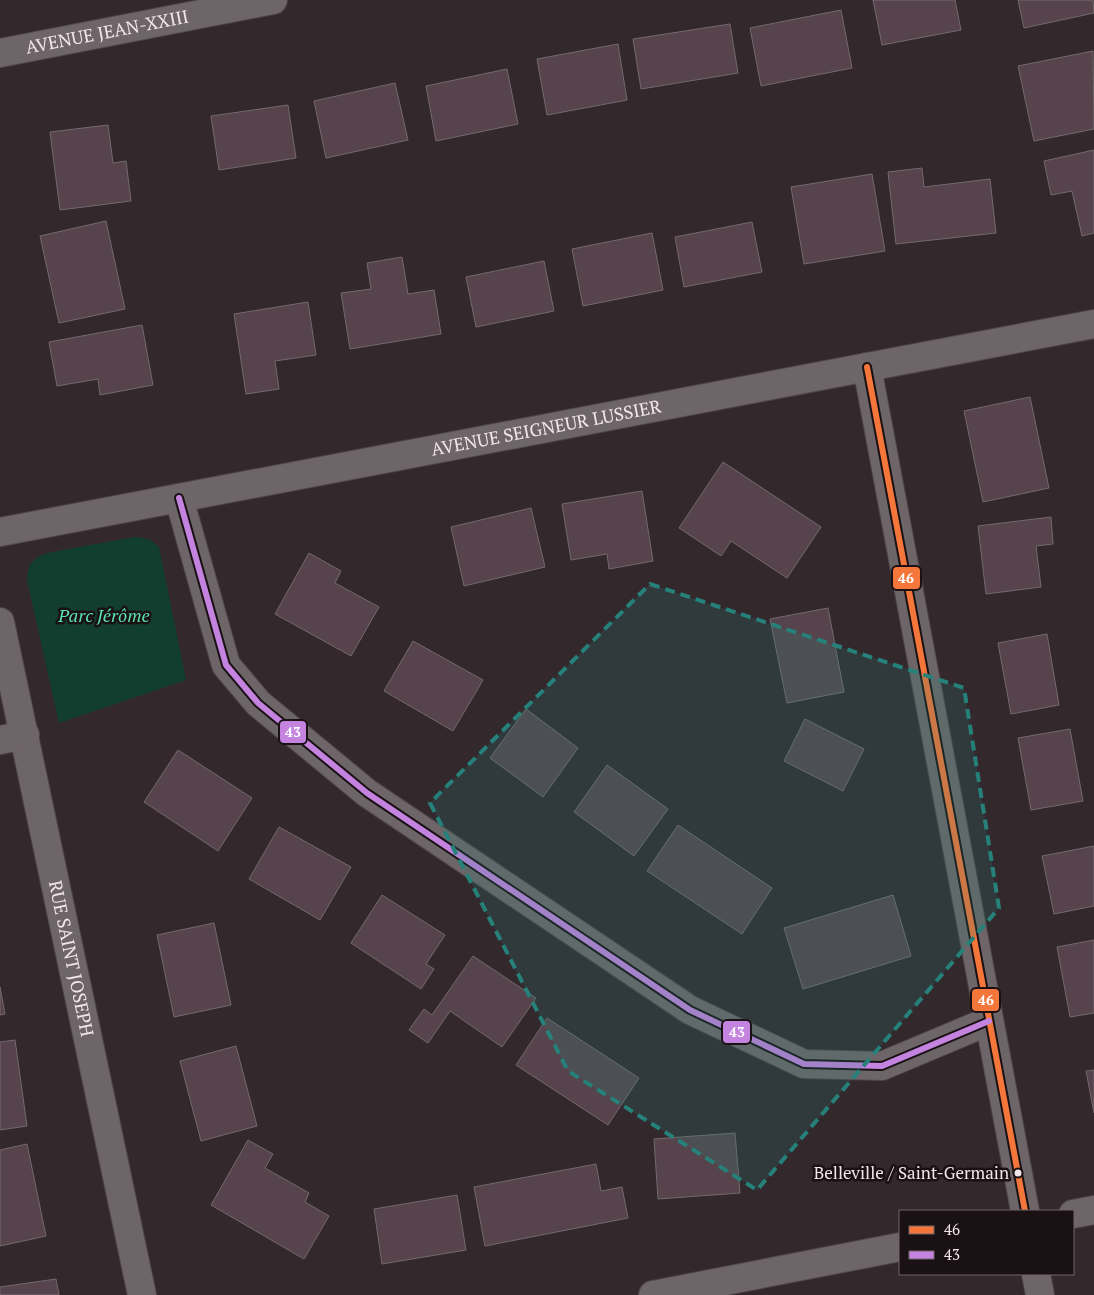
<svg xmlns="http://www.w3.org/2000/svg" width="1094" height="1295" font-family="'PT Serif',serif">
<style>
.green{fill:#113e2f}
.building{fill:#56434b;stroke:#736a6e}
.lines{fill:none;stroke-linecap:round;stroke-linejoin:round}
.minor-casing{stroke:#4d4549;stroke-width:30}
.minor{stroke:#6e6568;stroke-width:28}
.bus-1-casing{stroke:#191114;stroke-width:10}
.bus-2-casing{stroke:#191114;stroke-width:10}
.bus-1{stroke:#f5763a;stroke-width:6}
.bus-2{stroke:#c483df;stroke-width:6}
.marked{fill:#26817a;fill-opacity:0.2;stroke:#26817a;stroke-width:4;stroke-dasharray:10 6;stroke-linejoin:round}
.bus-dot{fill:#f3e6eb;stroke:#191114;stroke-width:2}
.labels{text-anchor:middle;stroke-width:5;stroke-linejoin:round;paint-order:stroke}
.bus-label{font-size:17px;fill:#f3e6eb;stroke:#191114;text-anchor:end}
.street-label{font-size:18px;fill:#f3e6eb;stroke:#191114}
.park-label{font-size:18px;font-style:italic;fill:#59e2ae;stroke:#191114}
.line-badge{stroke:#191114;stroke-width:2}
.badge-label{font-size:14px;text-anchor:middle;font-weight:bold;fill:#fff}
</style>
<rect width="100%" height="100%" fill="#33292d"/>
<!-- green -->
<path class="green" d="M134 537C145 538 151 539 159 547L186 680 59 723 27 580C27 564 33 558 47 553Z"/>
<!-- building -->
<g class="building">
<polygon points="873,0 955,0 961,30 882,45"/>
<polygon points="1018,0 1093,0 1094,13 1024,28"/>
<polygon points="841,10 852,68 761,86 750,28"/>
<polygon points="730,24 738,73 641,89 633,39"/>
<polygon points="618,44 627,100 547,115 537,59"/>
<polygon points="1093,51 1094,129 1034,141 1018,66"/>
<polygon points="507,69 518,124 436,141 426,86"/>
<polygon points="395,83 408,140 326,158 314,101"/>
<polygon points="288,105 296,158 219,170 211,116"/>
<polygon points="108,125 113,163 126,161 131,201 60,210 50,132"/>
<polygon points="1094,150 1094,233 1082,236 1072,191 1051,195 1044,161"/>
<polygon points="922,168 924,187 990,179 996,233 896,244 888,172"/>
<polygon points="872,174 885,251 804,264 791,187"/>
<polygon points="106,221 125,309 59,323 40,236"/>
<polygon points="752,222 762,272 684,287 675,237"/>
<polygon points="652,233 663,290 583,306 572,249"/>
<polygon points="402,257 408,294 434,290 441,334 350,349 341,293 371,289 367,263"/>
<polygon points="544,261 554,311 476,327 466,277"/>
<polygon points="308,302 316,355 275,361 279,389 246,394 234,314"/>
<polygon points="142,325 153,385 100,395 98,379 57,386 49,342"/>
<polygon points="1030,397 1049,488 983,502 964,411"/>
<polygon points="723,462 821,527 787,578 731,541 721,556 679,528"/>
<polygon points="642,491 653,561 609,569 607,554 571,560 562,504"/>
<polygon points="531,508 545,567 464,586 451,527"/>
<polygon points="1051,517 1053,544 1036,546 1041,587 986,594 978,526"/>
<polygon points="309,553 341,571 335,583 379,607 351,656 275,614"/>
<polygon points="828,608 844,692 787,703 770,619"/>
<polygon points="1047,634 1059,705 1011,714 998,643"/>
<polygon points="413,641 483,680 453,731 384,691"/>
<polygon points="526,709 578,748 543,797 490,758"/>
<polygon points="805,719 864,749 843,791 784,761"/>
<polygon points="1070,729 1083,801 1031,810 1018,738"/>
<polygon points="178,750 252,798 218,851 144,802"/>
<polygon points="607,765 668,809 634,856 574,812"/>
<polygon points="678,825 772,888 742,934 647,871"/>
<polygon points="279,827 351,867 320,920 249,879"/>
<polygon points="1094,846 1094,906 1054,914 1042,856"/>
<polygon points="382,895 445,935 426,964 434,969 421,989 351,943"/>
<polygon points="893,895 911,956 803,989 784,928"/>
<polygon points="214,923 231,1005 174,1017 157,935"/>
<polygon points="1094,940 1094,1013 1070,1017 1057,947"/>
<polygon points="473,956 536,998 502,1047 450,1011 428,1043 409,1030 424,1009 432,1015"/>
<polygon points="0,987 5,1014 0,1015"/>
<polygon points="547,1018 639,1078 608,1125 516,1065"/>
<polygon points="15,1040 27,1126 0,1130 0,1042"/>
<polygon points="236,1046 257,1126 201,1141 180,1061"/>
<polygon points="1094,1070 1094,1113 1086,1071"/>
<polygon points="735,1133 740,1193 658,1199 654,1139"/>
<polygon points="248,1140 273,1154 265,1168 309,1193 305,1202 329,1216 304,1259 211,1205"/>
<polygon points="27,1144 46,1236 0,1246 0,1150"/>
<polygon points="596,1164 601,1191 622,1187 628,1218 485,1246 474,1187"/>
<polygon points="457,1195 466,1250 382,1264 374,1209"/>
<polygon points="56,1279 59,1295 0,1295 0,1287"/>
</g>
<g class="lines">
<!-- minor casing -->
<g class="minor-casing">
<g id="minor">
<path id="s1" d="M0 53 273 0"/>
<polyline points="867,367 1025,1211"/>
<polyline points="179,498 226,665 258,703 367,793 690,1010 804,1064 882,1066 989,1021"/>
<path id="s2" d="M0 532 1094 324"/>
<path id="s3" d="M0 622 142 1295"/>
<polyline points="0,740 25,735"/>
<polyline points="1073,1214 1094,1210"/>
<polyline points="1036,1274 1040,1295"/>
<polyline points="653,1295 900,1247"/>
</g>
</g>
<!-- minor -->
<use href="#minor" class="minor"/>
<!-- bus-1 casing -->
<g class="bus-1-casing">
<polyline id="bus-1" points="867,367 1025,1211"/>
</g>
<!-- bus-2 casing -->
<g class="bus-2-casing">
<polyline id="bus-2" points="179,498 226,665 258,703 367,793 690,1010 804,1064 882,1066 989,1021"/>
</g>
<!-- bus-1 -->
<use href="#bus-1" class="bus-1"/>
<!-- bus-2 -->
<use href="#bus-2" class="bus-2"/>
</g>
<!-- marked area -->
<path class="marked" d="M650 584 964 688 999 908 757 1190 568 1071 430 803Z"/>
<!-- markers -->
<circle class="bus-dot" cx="1018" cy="1173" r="4.5"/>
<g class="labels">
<!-- bus labels -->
<g class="bus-label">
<text x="1009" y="1179">Belleville / Saint-Germain</text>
</g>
<!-- street labels -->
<g class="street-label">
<text dy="6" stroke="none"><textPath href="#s1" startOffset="109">AVENUE JEAN-XXIII</textPath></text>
<text dy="6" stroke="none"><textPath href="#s2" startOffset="556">AVENUE SEIGNEUR LUSSIER</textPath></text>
<text dy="6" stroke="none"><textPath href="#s3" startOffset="344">RUE SAINT JOSEPH</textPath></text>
</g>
<!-- park labels -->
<g class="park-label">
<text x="104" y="622">Parc Jérôme</text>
</g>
</g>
<g class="line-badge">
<rect x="892" y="566" width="29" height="24" rx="5" fill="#f5763a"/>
<rect x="279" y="720" width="28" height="24" rx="5" fill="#c483df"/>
<rect x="971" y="988" width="29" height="24" rx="5" fill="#f5763a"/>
<rect x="722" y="1020" width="29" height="24" rx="5" fill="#c483df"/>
</g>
<g class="badge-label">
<text x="906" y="583">46</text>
<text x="293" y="737">43</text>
<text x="986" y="1005">46</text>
<text x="737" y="1037">43</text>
</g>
<!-- legend -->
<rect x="899" y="1210" width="175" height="65" fill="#191114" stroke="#70666a"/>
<rect x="909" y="1226" width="25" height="8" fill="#f5763a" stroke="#70666a"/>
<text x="944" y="1235" font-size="15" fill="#f3e6eb">46</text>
<rect x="909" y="1251" width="25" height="8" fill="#c483df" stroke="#70666a"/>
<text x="944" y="1260" font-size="15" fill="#f3e6eb">43</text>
</svg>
